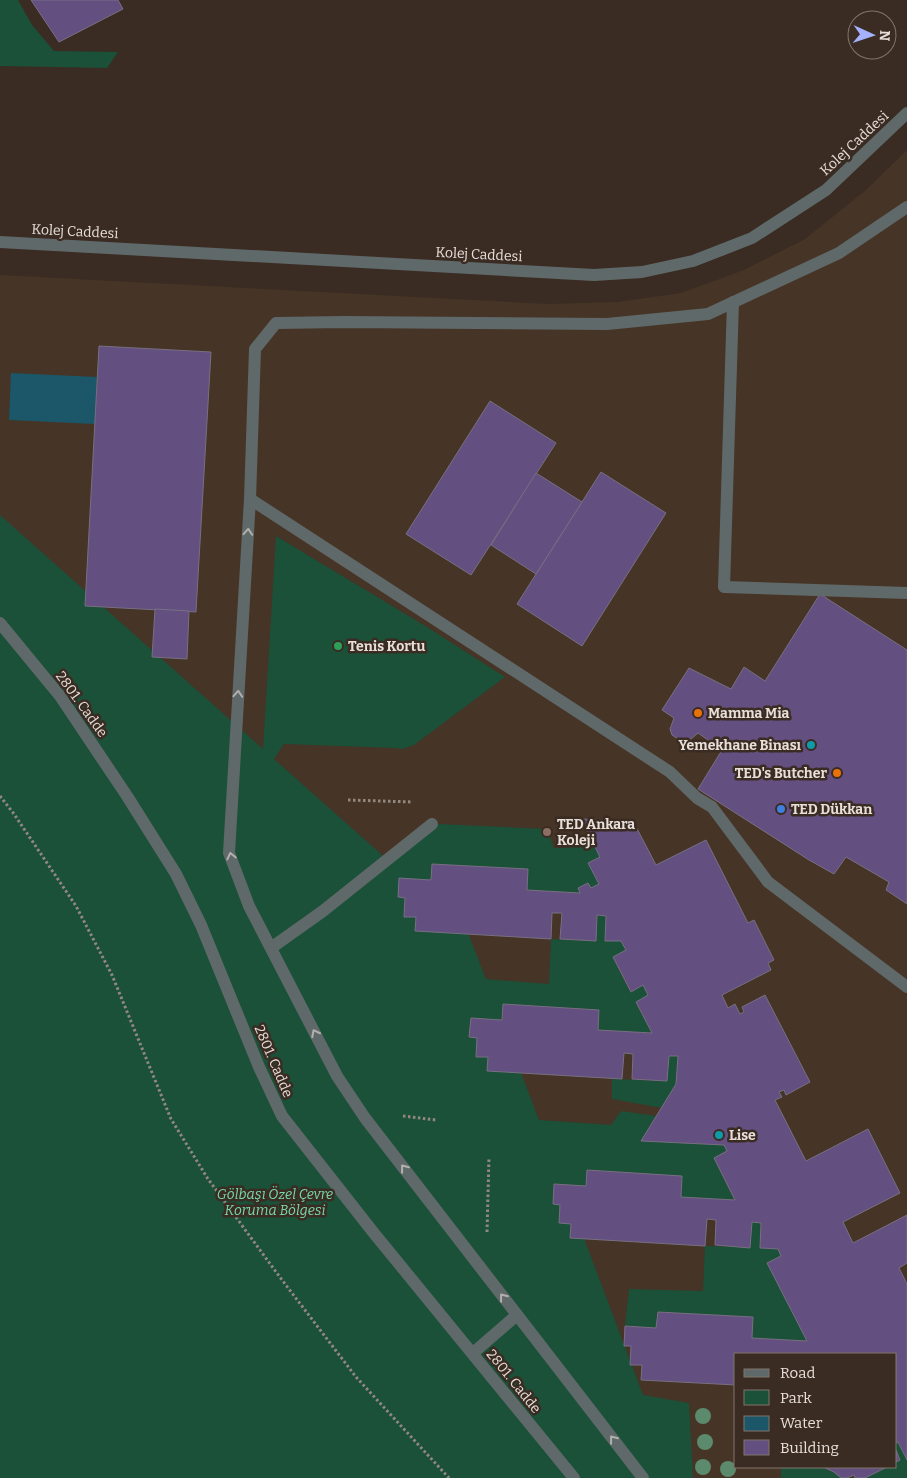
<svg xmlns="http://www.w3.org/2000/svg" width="907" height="1478" font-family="Bitter,serif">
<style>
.built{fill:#463426;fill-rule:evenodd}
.green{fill:#1b5039}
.water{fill:#1b5769}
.building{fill:#644f81;stroke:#777081}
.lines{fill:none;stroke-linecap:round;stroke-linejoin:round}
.path{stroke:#938880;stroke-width:3;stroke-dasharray:2.5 2.5;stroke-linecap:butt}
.minor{stroke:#60696a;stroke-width:12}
.tree{fill:#5c8a6d}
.oneway{stroke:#b2b0ad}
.leisure-dot{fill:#2e9e5b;stroke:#3a2c23;stroke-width:2}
.food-dot{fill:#e8710a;stroke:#3a2c23;stroke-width:2}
.culture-dot{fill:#0f9aa8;stroke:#3a2c23;stroke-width:2}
.shop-dot{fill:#3f7fe0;stroke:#3a2c23;stroke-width:2}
.education-dot{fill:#8d6e63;stroke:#3a2c23;stroke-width:2}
.labels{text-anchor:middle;stroke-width:5;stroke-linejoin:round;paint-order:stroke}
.street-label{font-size:14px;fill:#e8dfd9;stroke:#3a2c23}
.poi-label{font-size:14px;font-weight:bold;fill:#e8dfd9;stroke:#3a2c23;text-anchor:start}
.park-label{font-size:14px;font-style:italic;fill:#77d7a9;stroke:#3a2c23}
</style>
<rect width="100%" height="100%" fill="#3a2c23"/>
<!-- built -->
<path class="built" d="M907 150V1478H595L0 572V275L547 304 618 302 681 293 744 270 805 239 866 190ZM736 1354H896V1467H736Z"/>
<!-- green -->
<g class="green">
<polygon points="0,0 18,0 32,25 54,51 118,52 107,68 0,66"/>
<polygon points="0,515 263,749 276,536 427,627 505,677 414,745 402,749 395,748 284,744 274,759 390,862 439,824 547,829 554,848 580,847 596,841 600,857 588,863 599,884 591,888 588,883 578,888 580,893 527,890 527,869 432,864 431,880 408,879 468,933 486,979 549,984 551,939 595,941 597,915 606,916 605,941 621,941 626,950 613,957 630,992 643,985 648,995 636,1002 652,1033 598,1030 599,1010 503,1004 501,1020 539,1120 611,1125 621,1111 656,1116 642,1141 724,1145 727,1151 714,1158 735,1200 681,1197 682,1176 587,1170 586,1186 564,1185 643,1395 689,1403 693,1478 0,1478"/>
<polygon points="669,1056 678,1056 676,1084 662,1108 612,1099 612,1079 667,1081"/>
<polygon points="752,1222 761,1223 760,1248 778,1249 781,1256 768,1264 807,1341 752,1338 753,1317 658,1312 656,1328 625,1326 629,1289 703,1291 705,1246 750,1247"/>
<polygon points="898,1442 907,1460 907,1478 865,1478 887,1467 896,1467 896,1462 900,1459 896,1450 896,1443"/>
<path d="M781 1467C803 1467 824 1462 841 1478H781Z"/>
</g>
<!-- water -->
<polygon class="water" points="11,373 97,377 95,424 9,420"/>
<!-- building -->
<g class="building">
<polygon points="31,0 118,0 123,9 59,42"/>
<polygon points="99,346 211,352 196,612 85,606"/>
<polygon points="490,401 556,443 471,575 406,534"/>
<polygon points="601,472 666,513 582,646 517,604"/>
<polygon points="536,473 582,502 536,574 491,545"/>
<polygon points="820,594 907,650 907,904 886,890 889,882 846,857 834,874 809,860 698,789 722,750 698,733 691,739 685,740 678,739 672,735 670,729 674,718 662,710 689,668 731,689 744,667 765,681"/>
<polygon points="155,609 189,611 187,659 152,657"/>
<polygon points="581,819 633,821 656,865 706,840 748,923 754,920 774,960 768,963 771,970 722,995 728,1008 735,1004 740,1014 744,1012 742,1007 765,995 810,1082 786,1095 784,1090 779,1092 782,1097 775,1100 806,1161 868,1129 900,1193 843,1222 853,1243 907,1215 907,1263 899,1268 907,1284 907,1460 898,1442 896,1443 896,1354 736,1354 736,1385 641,1380 642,1365 630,1365 631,1346 624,1346 625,1326 656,1328 658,1312 753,1317 752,1338 807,1341 767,1263 781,1256 778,1249 760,1248 761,1223 752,1222 750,1248 715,1245 716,1220 707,1219 705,1246 570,1238 571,1224 559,1223 560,1205 553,1204 554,1184 586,1186 587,1170 682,1176 681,1197 735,1200 714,1158 727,1151 724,1145 641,1141 676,1084 678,1056 669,1056 667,1081 632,1079 633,1054 624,1053 622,1079 487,1071 488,1057 476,1057 477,1038 469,1037 471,1018 502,1020 503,1004 599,1010 598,1030 652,1033 636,1002 648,995 643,985 631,992 613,957 626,950 621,941 605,941 606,916 597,915 596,941 560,939 562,913 552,913 551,939 415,931 416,917 404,917 405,898 398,897 399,878 431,880 432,864 528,869 527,890 580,893 578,888 588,883 591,888 599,884 588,863 600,857"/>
<polygon points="896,1450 900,1460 896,1462"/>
<polygon points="823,1467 887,1467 865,1478 855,1478 854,1475 847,1478 841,1478 834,1472"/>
</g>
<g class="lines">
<!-- path -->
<g class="path">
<polyline points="0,796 14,814 76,906 112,975 171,1119 208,1179 279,1276 356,1377 449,1478"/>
<polyline points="348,800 413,802"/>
<polyline points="403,1116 436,1120"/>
<polyline points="487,1232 489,1157"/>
</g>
<!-- minor -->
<g class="minor">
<polyline points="0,242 594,275 642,272 693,261 752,238 826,190 907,113"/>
<polyline points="733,302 724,587 907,593"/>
<polyline points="250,499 670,772 697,798 712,807 768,882 907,987"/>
<polyline points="0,623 60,696 127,796 176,874 201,925 259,1067 282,1116 373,1232 574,1478"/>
<polyline points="271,948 323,911 432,824"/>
<polyline points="473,1353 517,1315"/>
<polyline points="643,1478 365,1118 337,1076 249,906 229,853 250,499 255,349 276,323 344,322 607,324 708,314 839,253 907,207"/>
</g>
</g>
<!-- trees -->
<g class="tree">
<circle cx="703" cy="1416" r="8"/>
<circle cx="705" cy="1442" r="8"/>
<circle cx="703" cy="1467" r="8"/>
<circle cx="728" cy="1469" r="8"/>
</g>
<!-- one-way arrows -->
<defs><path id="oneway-chevron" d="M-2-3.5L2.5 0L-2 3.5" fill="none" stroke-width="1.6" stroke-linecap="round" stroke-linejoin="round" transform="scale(1.25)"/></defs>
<g class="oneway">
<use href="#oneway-chevron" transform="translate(248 532) rotate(-86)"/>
<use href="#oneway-chevron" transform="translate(238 694) rotate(-86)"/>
<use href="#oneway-chevron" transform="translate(231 856) rotate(-103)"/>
<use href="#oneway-chevron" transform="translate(315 1033) rotate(-117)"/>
<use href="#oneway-chevron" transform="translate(404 1168) rotate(-128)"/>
<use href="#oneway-chevron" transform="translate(503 1297) rotate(-128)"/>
<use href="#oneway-chevron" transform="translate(613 1439) rotate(-128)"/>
</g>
<!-- markers -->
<circle class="leisure-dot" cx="338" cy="646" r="5"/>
<g class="food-dot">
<circle cx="698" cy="713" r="5"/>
<circle cx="837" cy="773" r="5"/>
</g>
<g class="culture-dot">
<circle cx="811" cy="745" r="5"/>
<circle cx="719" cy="1135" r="5"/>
</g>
<circle class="shop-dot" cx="781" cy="809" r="5"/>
<circle class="education-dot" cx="547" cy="832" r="5"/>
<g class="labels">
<!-- street labels -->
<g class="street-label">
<text transform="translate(854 143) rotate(-43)" y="5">Kolej Caddesi</text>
<text transform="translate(75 231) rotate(3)" y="5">Kolej Caddesi</text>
<text transform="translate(479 254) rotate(3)" y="5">Kolej Caddesi</text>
<text transform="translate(82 704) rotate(54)" y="5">2801. Cadde</text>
<text transform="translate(274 1061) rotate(67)" y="5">2801. Cadde</text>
<text transform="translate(514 1381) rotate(51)" y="5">2801. Cadde</text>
</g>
<!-- poi labels -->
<g class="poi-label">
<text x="348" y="651">Tenis Kortu</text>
<text x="708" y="718">Mamma Mia</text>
<text x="801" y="750" text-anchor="end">Yemekhane Binası</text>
<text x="827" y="778" text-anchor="end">TED's Butcher</text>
<text x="791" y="814">TED Dükkan</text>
<text x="557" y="829">TED Ankara<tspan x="557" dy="16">Koleji</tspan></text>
<text x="729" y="1140">Lise</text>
</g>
<!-- park labels -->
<g class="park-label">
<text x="275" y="1199">Gölbaşı Özel Çevre<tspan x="275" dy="16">Koruma Bölgesi</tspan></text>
</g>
</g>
<!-- legend -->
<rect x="734" y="1353" width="162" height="115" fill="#3a2c23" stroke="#80746c"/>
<rect x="744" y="1369" width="25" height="8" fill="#60696a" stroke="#80746c"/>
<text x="780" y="1378" font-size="15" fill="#e8dfd9">Road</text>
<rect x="744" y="1390" width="25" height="15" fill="#1b5039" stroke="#80746c"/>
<text x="780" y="1403" font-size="15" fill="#e8dfd9">Park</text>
<rect x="744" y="1416" width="25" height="15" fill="#1b5769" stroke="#80746c"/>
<text x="780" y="1428" font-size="15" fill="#e8dfd9">Water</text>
<rect x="744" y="1440" width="25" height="15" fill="#644f81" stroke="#80746c"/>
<text x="780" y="1453" font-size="15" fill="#e8dfd9">Building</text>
<!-- north arrow -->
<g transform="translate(872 35) rotate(93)"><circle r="24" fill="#3a2c23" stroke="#80746c"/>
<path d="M0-4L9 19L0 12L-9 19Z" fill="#a5b1fc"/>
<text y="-8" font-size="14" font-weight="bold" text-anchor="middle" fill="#e8dfd9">N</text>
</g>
</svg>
